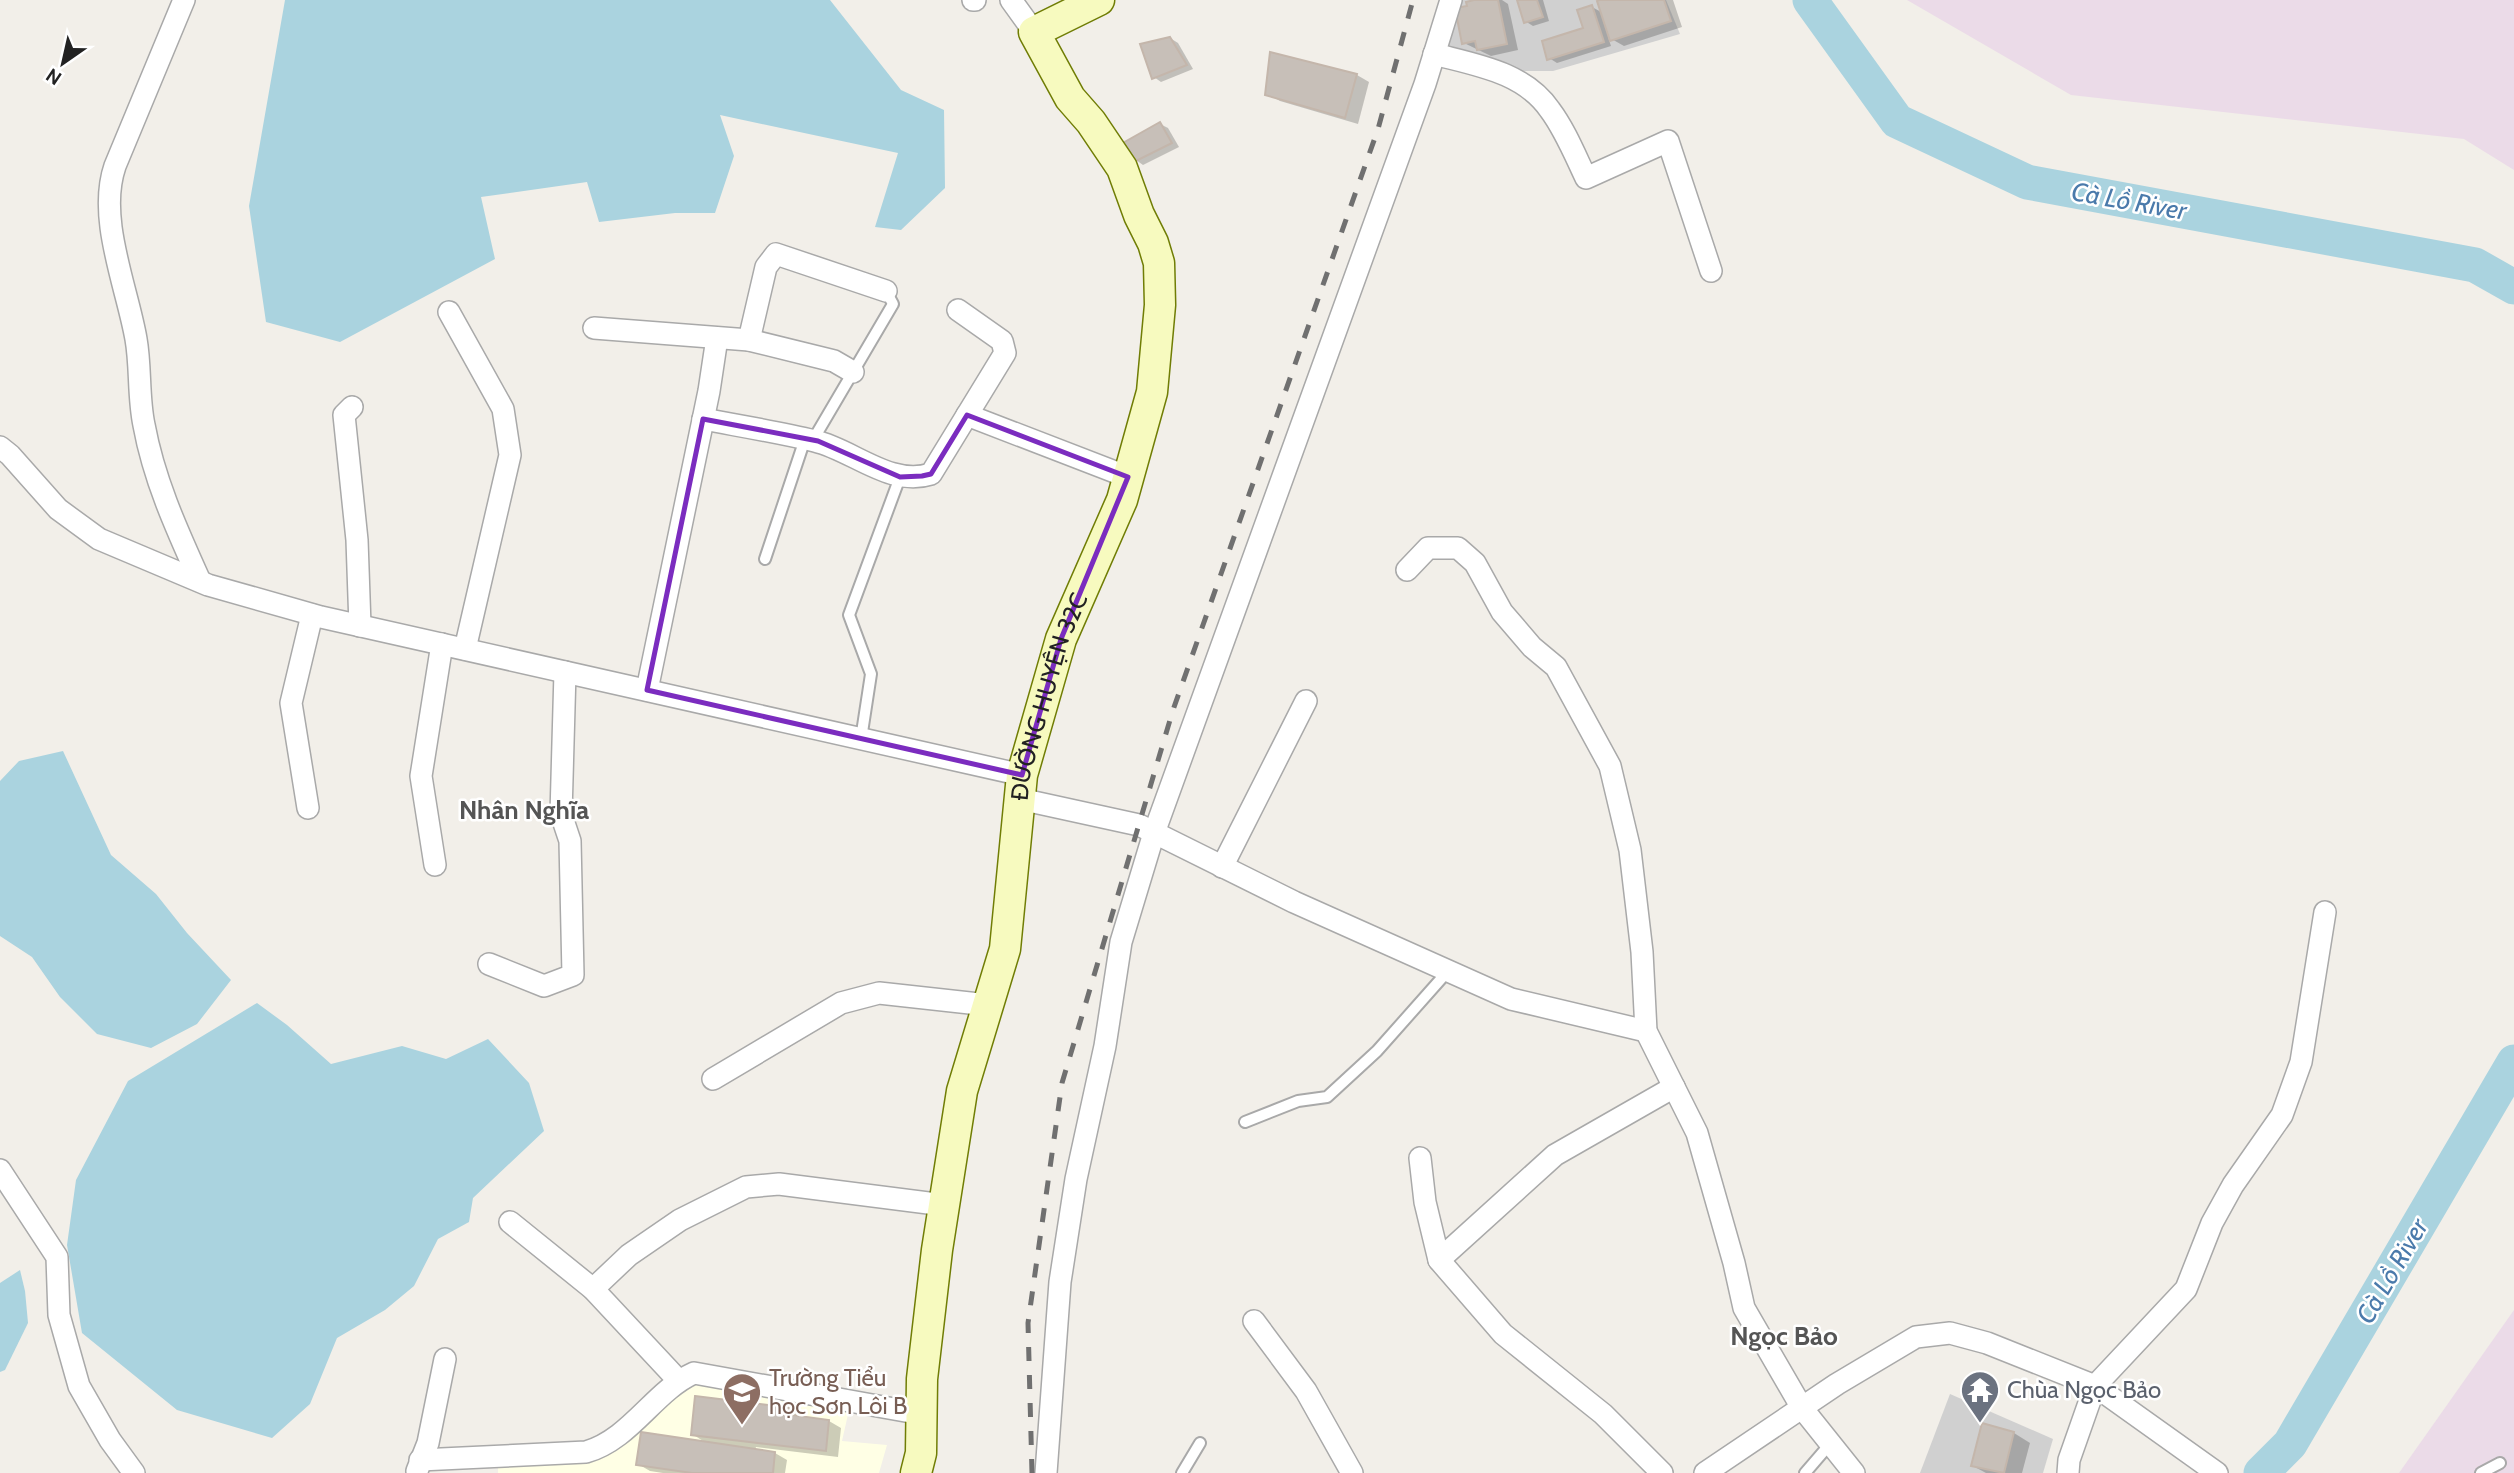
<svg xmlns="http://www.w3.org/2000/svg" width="2514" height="1473" font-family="Cabin,sans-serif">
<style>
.industrial{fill:#ebdbe8}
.education{fill:#ffffe5}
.religious{fill:#d0d0d0}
.water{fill:#aad3df}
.shadow{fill:#0003}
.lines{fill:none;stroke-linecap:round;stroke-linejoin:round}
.river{stroke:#aad3df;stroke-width:35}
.building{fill:#c7bfb8;stroke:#c4b6ab;stroke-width:2}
.lane-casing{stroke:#a9a9a9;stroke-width:14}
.street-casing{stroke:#a9a9a9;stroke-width:24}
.secondary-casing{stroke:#707d05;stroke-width:33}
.lane{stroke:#fff;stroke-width:10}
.street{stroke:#fff;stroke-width:21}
.secondary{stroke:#f7fabf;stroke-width:30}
.rail{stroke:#707070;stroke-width:5;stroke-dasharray:14 14;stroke-linecap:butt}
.marked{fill:none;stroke:#7b2cbf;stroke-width:5;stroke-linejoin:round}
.labels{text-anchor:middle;stroke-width:5;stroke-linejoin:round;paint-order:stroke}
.street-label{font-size:24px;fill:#222;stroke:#fff}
.education-label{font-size:24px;fill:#785e54;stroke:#fff;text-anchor:start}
.worship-label{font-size:24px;fill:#5b616d;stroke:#fff;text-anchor:start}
.water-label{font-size:26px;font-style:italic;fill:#4a7aab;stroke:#fff}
.neighbourhood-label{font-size:26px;font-weight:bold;fill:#555;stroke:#fff}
</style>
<rect width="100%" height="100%" fill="#f2efe9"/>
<!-- industrial -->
<g class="industrial">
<polygon points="1907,0 2514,0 2514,170 2464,139 2071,95"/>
<polygon points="2514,1310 2514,1473 2399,1473"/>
</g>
<!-- education -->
<polygon class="education" points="689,1384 849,1410 842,1441 887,1445 879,1473 498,1473 498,1467 596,1456"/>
<!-- religious -->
<g class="religious">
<polygon points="1459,0 1666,0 1680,34 1553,71 1499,71 1443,49"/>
<polygon points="1950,1394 2053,1439 2043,1473 1920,1473"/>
</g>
<!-- water -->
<g class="water">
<polygon points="285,0 830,0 901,90 944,110 945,188 901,230 875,227 898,153 720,115 734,156 715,213 675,213 599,222 587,182 481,197 495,259 340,342 266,322 249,206"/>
<polygon points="63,751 111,855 156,894 187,933 231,980 197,1024 151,1048 97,1034 60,997 32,957 0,936 0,781 19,761"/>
<polygon points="257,1003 287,1025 331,1064 402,1046 446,1059 488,1039 529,1083 544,1131 473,1198 469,1222 438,1239 414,1286 385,1310 337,1338 310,1404 272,1438 177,1410 82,1333 67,1245 76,1180 128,1081"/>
<polygon points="20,1270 25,1291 28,1323 5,1370 0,1372 0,1283"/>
</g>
<!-- shadow -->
<g class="shadow">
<polygon points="1482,0 1502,0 1508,4 1518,50 1491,56 1464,43"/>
<polygon points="1519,0 1543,0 1549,21 1533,26 1525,21"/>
<polygon points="1605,0 1673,0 1682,27 1624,46 1608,37 1611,46 1557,63 1549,58 1585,29 1592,7 1603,13"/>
<polygon points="1170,38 1178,43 1193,69 1161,82 1154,77"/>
<polygon points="1357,75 1369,82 1358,124 1280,101 1267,94"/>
<polygon points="1160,124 1168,128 1179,147 1143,165 1136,160"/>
<polygon points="791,1410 804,1417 829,1421 841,1428 838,1457 756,1447 755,1450 775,1453 787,1460 785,1473 663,1473 650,1471 638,1464 708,1444 692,1434"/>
<polygon points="2014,1433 2030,1443 2022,1473 1986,1473 1973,1466"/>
</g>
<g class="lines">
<!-- river -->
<g class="river">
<polyline points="1810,0 1897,121 2027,182 2475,265 2514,287"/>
<polyline points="2261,1473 2290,1444 2514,1062"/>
</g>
</g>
<!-- building -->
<g class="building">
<polygon points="1474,0 1498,0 1507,44 1477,50 1475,41 1462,44 1455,8 1467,6 1466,2"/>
<polygon points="1517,0 1537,0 1543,17 1524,23"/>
<polygon points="1599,0 1664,0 1671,21 1610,41 1597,1"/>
<polygon points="1592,5 1604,42 1547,60 1542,41 1583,28 1577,10"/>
<polygon points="1170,37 1187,65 1152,79 1140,44"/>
<polygon points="1270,52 1357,74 1345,118 1265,95"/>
<polygon points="1160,122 1172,143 1134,162 1121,144"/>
<polygon points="695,1396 792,1408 792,1415 829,1420 826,1451 691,1435"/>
<polygon points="1982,1423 2014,1432 2004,1473 1971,1466"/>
<polygon points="641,1432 775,1452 773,1473 692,1473 636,1465"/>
</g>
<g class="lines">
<!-- lane casing -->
<g class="lane-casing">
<g id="lane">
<polyline points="813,440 893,304 886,291"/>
<polyline points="765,559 805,439"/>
<polyline points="861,739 871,674 849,615 900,477"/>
<polyline points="1245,1122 1298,1101 1327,1097 1377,1051 1448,971"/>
<polyline points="1182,1473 1200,1443"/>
<polyline points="1805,1473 1830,1444"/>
<polyline points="2481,1473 2500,1463"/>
</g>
</g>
<!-- street casing -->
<g class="street-casing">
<g id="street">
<path d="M184 0 115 166C97 218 127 287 136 339 141 367 138 397 144 425 154 480 177 530 200 581"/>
<polyline points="973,0 975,0"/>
<polyline points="1011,0 1034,32"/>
<path d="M1434 54C1476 65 1524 72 1550 110 1565 130 1575 155 1586 178L1668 141 1711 271"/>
<polyline points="449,312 503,409 510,455 465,649"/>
<polyline points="594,328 749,340 834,361 853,372"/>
<polyline points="749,340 766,267 776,254 886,291"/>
<polyline points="352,407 344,415 357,540 360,626"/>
<polyline points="967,415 1128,477"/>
<path d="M703 419C740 426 778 432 815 441 853 450 890 487 931 474L1005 353 1002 341 958 310"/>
<polyline points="0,447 10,455 58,509 99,539 208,585 321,617 1022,775"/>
<polyline points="1407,570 1428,548 1458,548 1475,563 1502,612 1532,647 1556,667 1610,766 1630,850 1642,952 1646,1031 1697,1133 1734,1263 1744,1308 1802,1408 1854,1473"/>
<polyline points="647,690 709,391 717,338"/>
<polyline points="1020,799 1139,825 1294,902 1511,999 1646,1031"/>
<polyline points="308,808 291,703 312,615"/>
<polyline points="435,865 421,776 442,644"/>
<polyline points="1222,867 1306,701"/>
<polyline points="489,964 544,986 573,975 570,841 561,814 565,672"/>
<polyline points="713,1079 841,1003 879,993 988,1005"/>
<polyline points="1420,1158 1425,1202 1439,1260 1503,1334 1603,1414 1662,1473"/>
<polyline points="0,1170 57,1257 59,1315 79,1386 110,1440 134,1473"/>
<polyline points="510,1222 593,1289 678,1380"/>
<polyline points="1439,1260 1555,1155 1674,1087"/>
<polyline points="593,1289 629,1255 680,1220 746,1187 779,1184 944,1205"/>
<polyline points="1254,1321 1306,1391 1352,1473"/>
<path d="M420 1460 586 1452C631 1439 654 1391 694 1373L922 1414"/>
<polyline points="417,1471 428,1443 445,1359"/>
<polyline points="1046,1473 1060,1282 1076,1179 1105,1046 1121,942 1154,833 1425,84 1451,0"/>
<polyline points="1705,1473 1837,1384 1916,1337 1950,1333 1987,1343 2095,1386 2186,1289 2212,1223 2233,1185 2282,1115 2301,1062 2325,912"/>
<polyline points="2068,1473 2069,1460 2095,1386 2217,1473"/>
</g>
</g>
<!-- secondary casing -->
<g class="secondary-casing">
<g id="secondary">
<path id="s1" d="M916 1473 921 1453 922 1379 937 1250 962 1091 1005 949 1022 775 1061 639 1122 500 1152 392 1160 305 1159 263 1153 243 1139 215 1122 168 1091 122 1070 98 1034 32 1099 0"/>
</g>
</g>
<!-- lane -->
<use href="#lane" class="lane"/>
<!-- street -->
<use href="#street" class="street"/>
<!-- secondary -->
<use href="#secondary" class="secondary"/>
<!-- rail -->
<polyline class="rail" points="1032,1473 1028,1323 1062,1083 1173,710 1378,129 1413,0"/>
</g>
<!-- marked area -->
<path class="marked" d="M967 415 1128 477 1061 639 1022 775 647 690 703 419 818 441 900 477 922 476 931 474Z"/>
<!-- icons -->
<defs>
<g id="temple-pin" transform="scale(2.0125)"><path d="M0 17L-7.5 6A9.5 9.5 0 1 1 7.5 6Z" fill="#6b7280" stroke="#fff"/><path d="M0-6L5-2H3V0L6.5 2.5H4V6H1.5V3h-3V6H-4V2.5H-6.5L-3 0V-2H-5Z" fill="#fff"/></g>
<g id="school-pin" transform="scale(2.0125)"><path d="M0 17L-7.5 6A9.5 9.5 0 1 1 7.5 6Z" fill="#8d6e63" stroke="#fff"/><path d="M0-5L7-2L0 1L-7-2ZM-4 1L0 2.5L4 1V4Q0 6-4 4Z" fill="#fff"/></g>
</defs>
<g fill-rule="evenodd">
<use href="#temple-pin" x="1980" y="1390"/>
<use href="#school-pin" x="742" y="1392"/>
</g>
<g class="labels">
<!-- street labels -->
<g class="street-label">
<text dy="8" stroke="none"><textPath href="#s1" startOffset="791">ĐƯỜNG HUYỆN 32C</textPath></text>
</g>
<!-- education labels -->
<g class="education-label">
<text x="769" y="1386">Trường Tiểu<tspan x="769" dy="28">học Sơn Lôi B</tspan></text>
</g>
<!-- worship labels -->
<g class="worship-label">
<text x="2007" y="1398">Chùa Ngọc Bảo</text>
</g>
<!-- water labels -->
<g class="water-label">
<text transform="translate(2129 201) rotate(10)" y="9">Cà Lồ River</text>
<text transform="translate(2392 1271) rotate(-60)" y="9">Cà Lồ River</text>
</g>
<!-- neighbourhood labels -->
<g class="neighbourhood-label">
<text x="524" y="819">Nhân Nghĩa</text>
<text x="1784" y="1345">Ngọc Bảo</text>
</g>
</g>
<!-- north arrow -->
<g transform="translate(63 63) rotate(214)" stroke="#ffffff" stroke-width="5" paint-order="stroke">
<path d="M0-5L12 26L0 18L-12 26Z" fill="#222222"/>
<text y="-10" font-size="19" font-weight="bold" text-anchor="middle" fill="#222222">N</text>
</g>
</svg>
